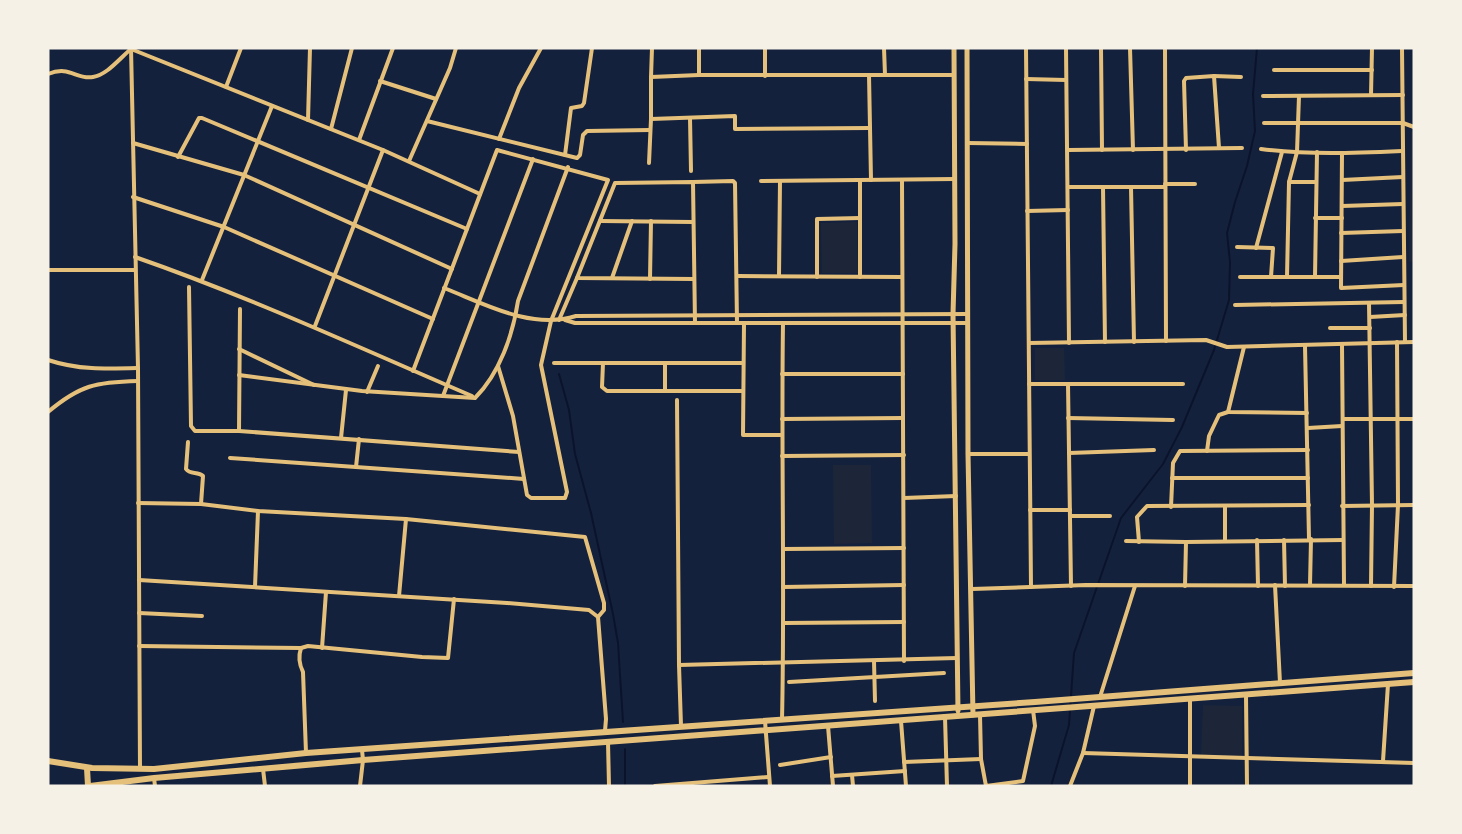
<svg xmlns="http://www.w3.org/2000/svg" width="1462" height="834" font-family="'PT Sans Narrow',sans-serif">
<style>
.green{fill:#1d2539}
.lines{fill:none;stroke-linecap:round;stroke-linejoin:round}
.stream{stroke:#0b132b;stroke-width:2}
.minor{stroke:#e5c07b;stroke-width:4}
.tertiary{stroke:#e5c07b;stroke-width:5}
.secondary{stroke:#e5c07b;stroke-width:6}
</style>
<rect width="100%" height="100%" fill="#14213d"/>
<!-- green -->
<g class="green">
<polygon points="1411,131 1414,132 1414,263 1409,261"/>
<polygon points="857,222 858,273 822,273 821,223"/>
<polygon points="1035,348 1064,348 1065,380 1035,380"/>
<polygon points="833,465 871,465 872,543 834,544"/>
<polygon points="1203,705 1242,706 1242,756 1201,755"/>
</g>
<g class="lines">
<!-- stream -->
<g class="stream">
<polyline points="559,374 569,410 575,454 591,513 613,614 618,643 623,722"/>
<polyline points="625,786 625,749"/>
<polyline points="1051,786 1069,725 1074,653 1121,518 1163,464 1182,427 1214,350 1229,300 1230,262 1227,233 1235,202 1247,166 1255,131 1253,94 1257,48"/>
</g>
<!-- minor -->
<g class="minor">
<polyline points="131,48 138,368 140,769"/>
<polyline points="652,48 651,77 699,75 954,75"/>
<polyline points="699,48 699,75"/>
<polyline points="765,48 765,76"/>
<polyline points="884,48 885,75"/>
<polyline points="1026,48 1031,587"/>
<polyline points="1066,48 1069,343"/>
<polyline points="1101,48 1102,150"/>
<polyline points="1130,48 1133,150"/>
<polyline points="1165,48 1166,341"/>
<polyline points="1402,48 1405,342"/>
<polyline points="1274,70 1372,70"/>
<path d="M48 74C70 65 76 80 93 77 107 75 120 58 131 49L383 150 480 194"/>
<polyline points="869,75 871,180"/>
<polyline points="1214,76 1241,77"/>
<polyline points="651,77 651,119 735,116 735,129 870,128"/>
<polyline points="1026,79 1066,80"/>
<polyline points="380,81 436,99"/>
<polyline points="226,87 241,48"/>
<polyline points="1371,95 1372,48"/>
<polyline points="1263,96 1403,95"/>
<polyline points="690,118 691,171"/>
<polyline points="308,120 310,48"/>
<polyline points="427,121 577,158 580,155 583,135 587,131 650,130"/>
<polyline points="1264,123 1403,123 1414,127"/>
<polyline points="331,129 352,48"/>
<polyline points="499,139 519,88 541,48"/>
<polyline points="359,140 393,48"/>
<polyline points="133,143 244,175 452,269"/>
<polyline points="968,143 1027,144"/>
<path d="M1261 149C1307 155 1356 153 1402 151"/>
<polyline points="1068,150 1242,148"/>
<polyline points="1186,150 1184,81 1186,78 1214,76 1219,148"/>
<polyline points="1342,153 1341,288 1404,285"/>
<polyline points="565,155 571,108 582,106 584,103 592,48"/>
<polyline points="178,157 199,118 202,118 467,229"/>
<polyline points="409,161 450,68 456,48"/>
<polyline points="649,163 651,119"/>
<polyline points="860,180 860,277"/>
<polyline points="902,180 904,661"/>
<polyline points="1342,180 1403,177"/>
<polyline points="761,181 955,179"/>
<polyline points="693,182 733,181 735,183 737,323"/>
<polyline points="1289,182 1297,152 1299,96"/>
<polyline points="1165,184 1195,184"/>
<polyline points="1068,187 1165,187"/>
<polyline points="1103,187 1105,342"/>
<polyline points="1131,187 1134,342"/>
<polyline points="133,197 224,227 433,319"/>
<polyline points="1342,206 1403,204"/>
<polyline points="1027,211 1068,210"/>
<polyline points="1315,218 1342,218"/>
<polyline points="600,221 693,222"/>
<polyline points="1341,233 1403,231"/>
<polyline points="1237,247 1273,248 1271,277"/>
<polyline points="1256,248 1282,152"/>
<path d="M135 257C250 297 360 348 472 396"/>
<polyline points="1341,261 1403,257"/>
<polyline points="48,270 135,270"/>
<polyline points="738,276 902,277"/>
<polyline points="779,276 780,181"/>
<polyline points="817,277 817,219 860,218"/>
<polyline points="1240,277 1341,277"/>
<polyline points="1287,277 1289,182 1316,182"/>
<polyline points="1315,277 1317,152"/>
<polyline points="612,278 632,221"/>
<polyline points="650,279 651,221"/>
<polyline points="694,279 577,278 615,183 693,182 695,323"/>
<polyline points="202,280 272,106"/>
<polyline points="189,287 191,426 195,431 239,431 519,452"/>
<path d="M444 288C485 304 531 330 576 316L968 314"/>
<polyline points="1369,303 1372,505 1371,586"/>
<polyline points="1235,305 1404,302"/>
<polyline points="1370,317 1405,315"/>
<polyline points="559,320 577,278"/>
<polyline points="565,320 575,323 968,323"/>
<polyline points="744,323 743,435 782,435"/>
<polyline points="315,326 383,150"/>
<polyline points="1330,328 1370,328"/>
<polyline points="1029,343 1206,340 1227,347 1414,342"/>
<polyline points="1342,345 1344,585"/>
<polyline points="1305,346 1309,539"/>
<polyline points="1244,347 1228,412 1307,413"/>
<polyline points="239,349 314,385"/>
<path d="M48 360C78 370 106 369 138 368"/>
<polyline points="554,363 743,363"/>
<polyline points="603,363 602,387 607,391 743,391"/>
<polyline points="413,371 497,150 608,180 551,321 541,365 567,492 565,498 531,498 527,495 513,416 498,366"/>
<polyline points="782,374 903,374"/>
<path d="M239 375 362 391 475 398C500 373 513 334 518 301L568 167"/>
<polyline points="1029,384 1183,384"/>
<polyline points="1068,384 1071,586"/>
<polyline points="665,391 665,363"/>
<polyline points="367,392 378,366"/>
<polyline points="443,396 533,159"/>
<polyline points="677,400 679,665 681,726"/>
<path d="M48 412C80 385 96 382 138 381"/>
<polyline points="1068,418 1173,420"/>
<polyline points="782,419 903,418"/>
<polyline points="1343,419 1414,419"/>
<polyline points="1308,428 1342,426"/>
<polyline points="239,431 240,309"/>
<polyline points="341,438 346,390"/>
<path d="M188 442 186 469C190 475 198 471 203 476L201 504"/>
<polyline points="1207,451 1209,436 1219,415 1228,412"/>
<polyline points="1069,453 1154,450"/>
<polyline points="968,454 1029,454"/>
<polyline points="782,456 904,455"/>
<polyline points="230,458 524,479"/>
<polyline points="356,467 359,439"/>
<polyline points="1172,478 1308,478"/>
<polyline points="904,498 956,496"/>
<polyline points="138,503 201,504 258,511 406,519 585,537 604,603 604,610 598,617"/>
<polyline points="1342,506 1414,505"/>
<polyline points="1171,507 1173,463 1180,451 1308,450"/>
<polyline points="1225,507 1225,541"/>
<polyline points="1030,510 1070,510"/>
<polyline points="1070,516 1110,516"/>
<polyline points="1257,540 1258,586"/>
<polyline points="1284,540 1285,586"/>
<polyline points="1126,541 1186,542 1343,540"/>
<polyline points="1139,542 1137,517 1147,506 1309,505"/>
<polyline points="783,549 904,548"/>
<polyline points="139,580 507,603 589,610 598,617 606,719 605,731"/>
<polyline points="1275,585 1280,683"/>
<polyline points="1310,585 1311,539"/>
<polyline points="1185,586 1186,542"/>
<polyline points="255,587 258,511"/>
<polyline points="783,587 904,585"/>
<polyline points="1394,587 1398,505 1397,342"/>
<polyline points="972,589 1086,585 1414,586"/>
<polyline points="399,596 406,519"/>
<polyline points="139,613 202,616"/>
<polyline points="784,623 904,622"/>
<polyline points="139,646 301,648 308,646 422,657 448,658 454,599"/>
<path d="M301 648C298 657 299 664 303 672L306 753"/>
<polyline points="322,648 326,592"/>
<polyline points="874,661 875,701"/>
<polyline points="679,665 957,658"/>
<polyline points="789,682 944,673"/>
<polyline points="1246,696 1247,786"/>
<polyline points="1100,697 1135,586"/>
<polyline points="1190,699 1190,786"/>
<polyline points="980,715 981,759 986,786 1023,781 1035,726 1033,710"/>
<polyline points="945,717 947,786"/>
<path d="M782 720C785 587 781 455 783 323"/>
<polyline points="765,721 770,786"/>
<polyline points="901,721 906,786"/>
<polyline points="828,726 833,786"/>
<polyline points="608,742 609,786"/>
<polyline points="1083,753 1414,763"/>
<polyline points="1383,761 1388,684"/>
<polyline points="904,762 981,759"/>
<polyline points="780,765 831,757"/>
<polyline points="263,769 265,786"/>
<polyline points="852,775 853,786"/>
<polyline points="832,776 905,771"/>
<polyline points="154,778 155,786"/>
<polyline points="360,786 363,760 362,750"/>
<polyline points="655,786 768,777"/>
<polyline points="1070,786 1083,753 1094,706"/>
</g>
<!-- tertiary -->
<g class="tertiary">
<polyline points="954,48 955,244 953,314 958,711"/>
<polyline points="967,48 968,454 973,715"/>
</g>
<!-- secondary -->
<g class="secondary">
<polyline points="48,761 92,768 154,769 306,753 1035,702 1414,673"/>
<polyline points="87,768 88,786"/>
<polyline points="90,786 154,778 363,760 1414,682"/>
</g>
</g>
<!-- border -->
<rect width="1462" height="834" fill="none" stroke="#f6f1e7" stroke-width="99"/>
</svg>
